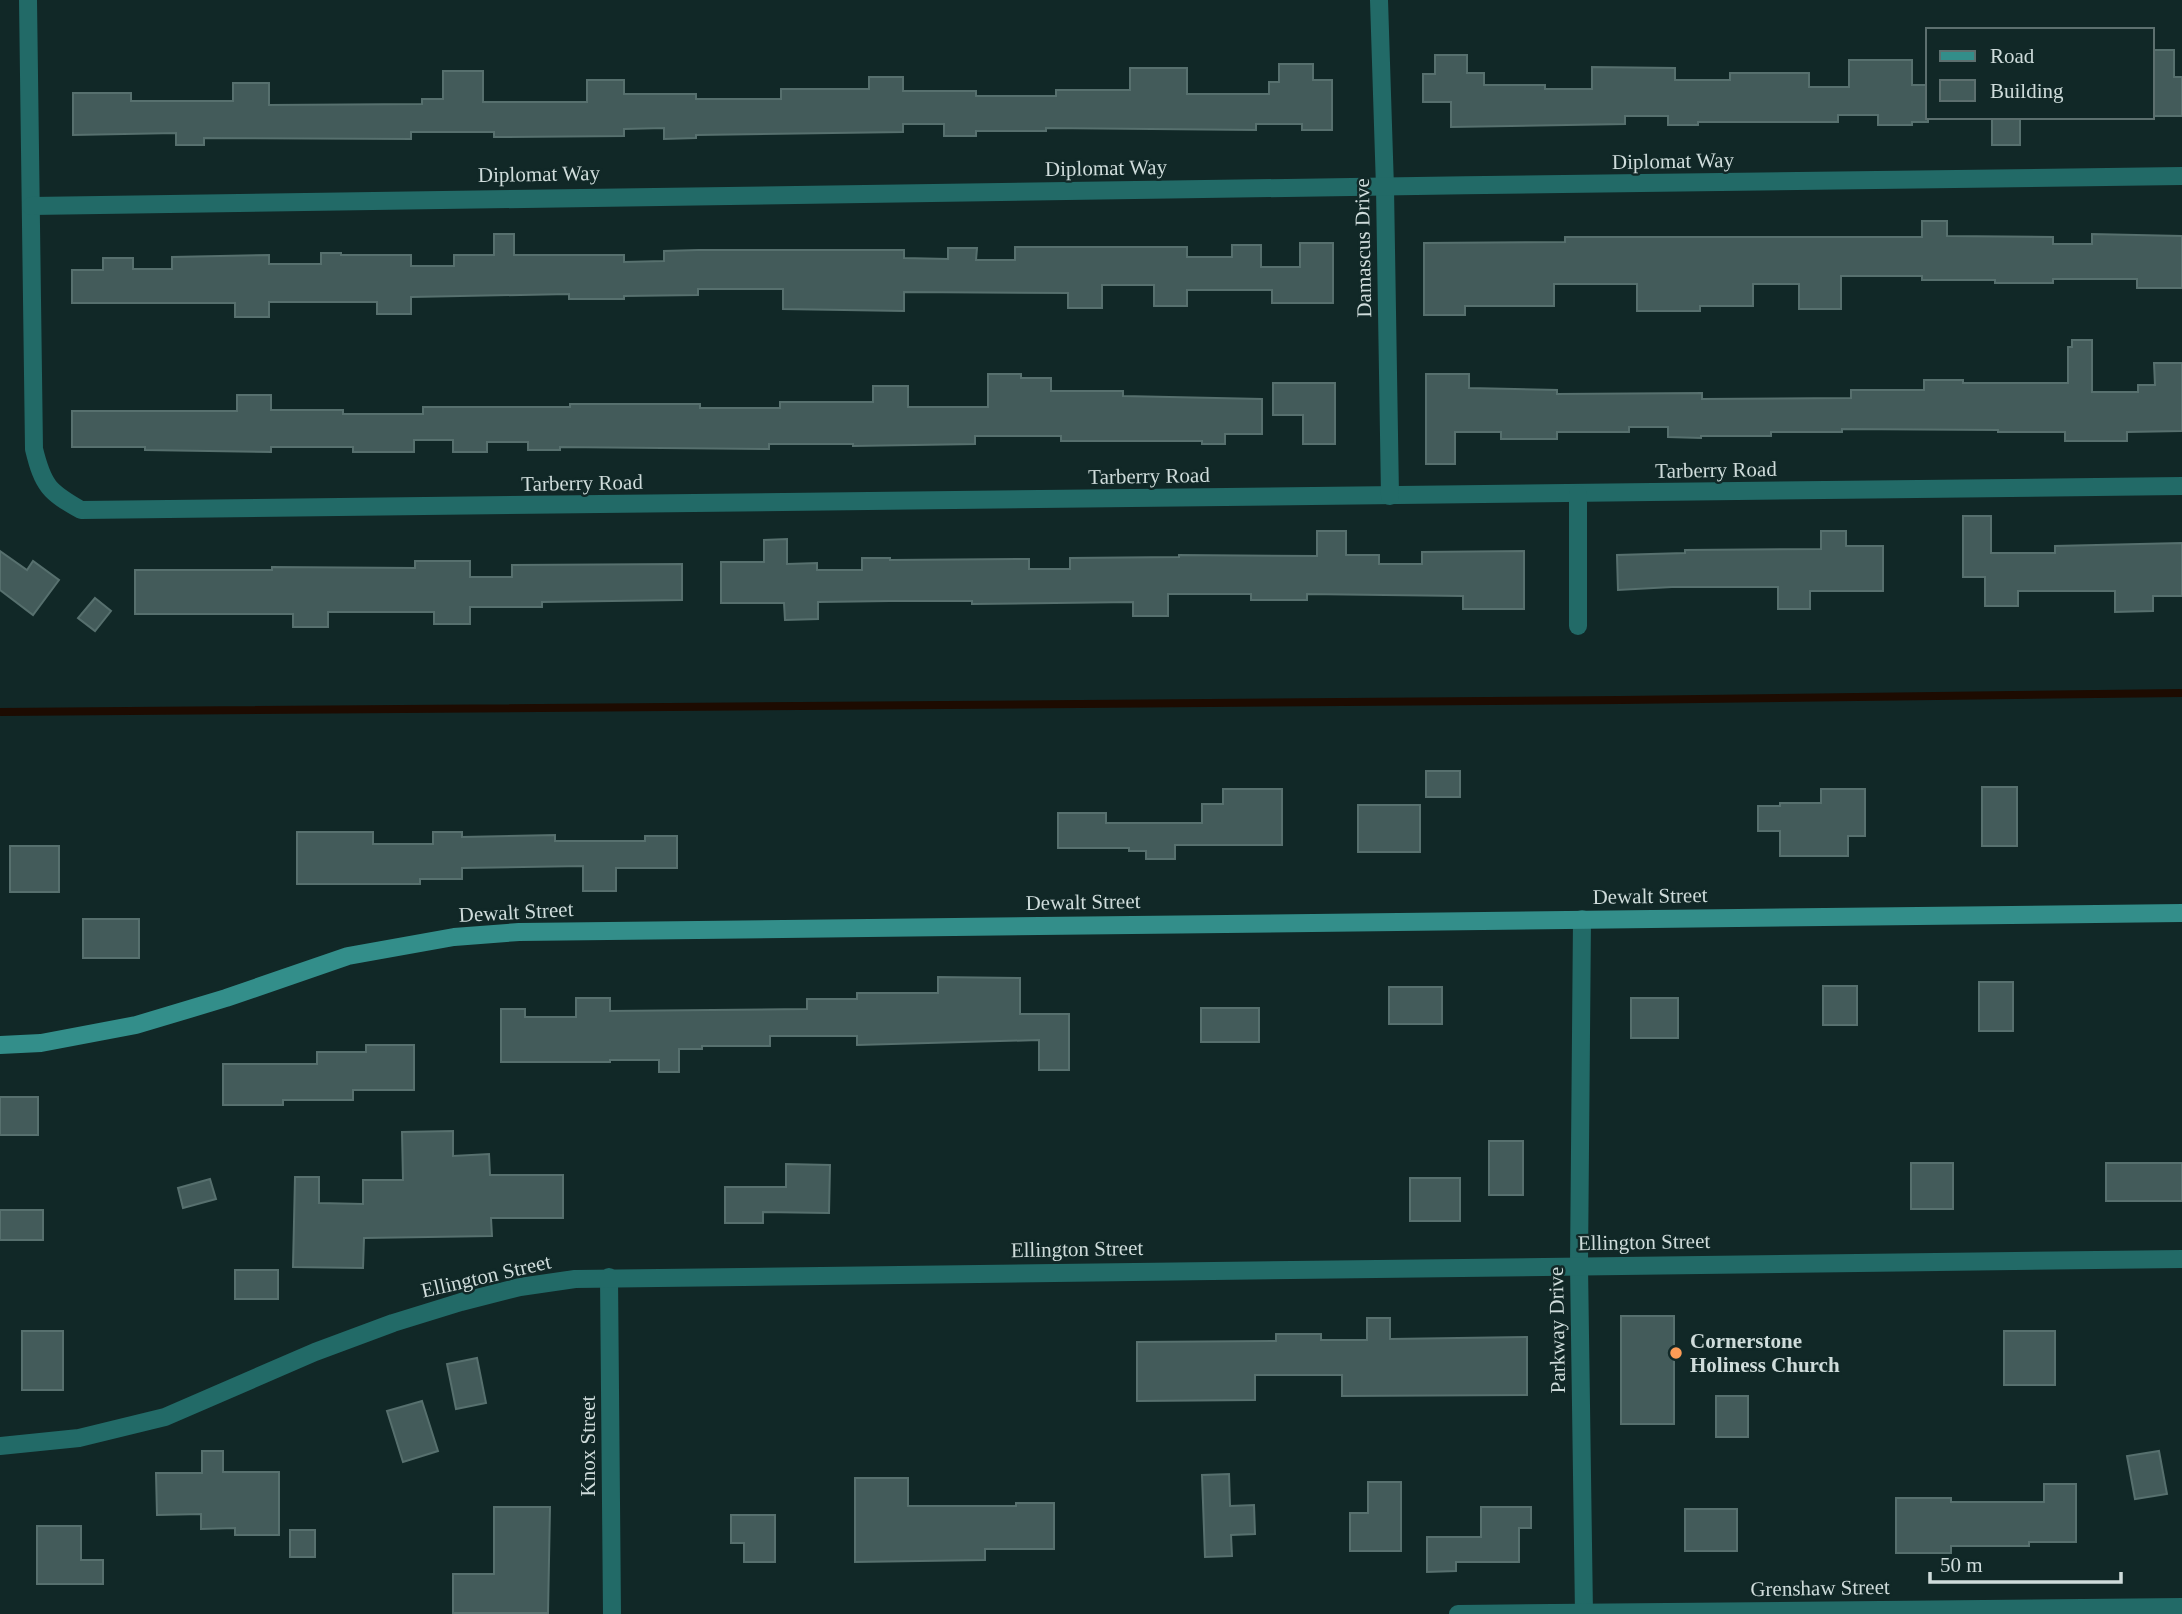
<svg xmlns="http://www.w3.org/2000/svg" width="2182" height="1614" font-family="Georgia,serif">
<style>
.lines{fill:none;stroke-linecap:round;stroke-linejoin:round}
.stream{stroke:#1d0b01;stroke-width:8}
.building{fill:#435b5a;stroke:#57706e;stroke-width:2}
.street{stroke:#226a67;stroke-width:18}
.secondary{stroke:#338e8a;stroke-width:18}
.poi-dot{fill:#fd9c56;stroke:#112827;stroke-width:2.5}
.labels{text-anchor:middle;stroke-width:5;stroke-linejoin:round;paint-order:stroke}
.street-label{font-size:21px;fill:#cfdcdb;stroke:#112827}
.poi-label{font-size:21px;font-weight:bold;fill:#cfdcdb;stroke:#112827;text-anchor:start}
</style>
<rect width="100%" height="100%" fill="#112827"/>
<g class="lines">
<!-- stream -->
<polyline class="stream" points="0,712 1621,700 2182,693"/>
</g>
<!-- building -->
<g class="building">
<polygon points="2152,50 2174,50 2174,77 2182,77 2182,116 2152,116"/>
<polygon points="1435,55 1467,55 1467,73 1484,73 1484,85 1545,85 1545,89 1592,89 1592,67 1675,68 1675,80 1730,80 1730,73 1809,73 1809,87 1849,87 1849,60 1912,60 1912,85 1928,85 1928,122 1912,122 1912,125 1878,125 1878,115 1838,115 1838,122 1698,122 1698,125 1668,125 1668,116 1625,116 1625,124 1451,127 1451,102 1423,102 1423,74 1435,74"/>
<polygon points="1279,64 1313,64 1313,80 1332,80 1332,130 1302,130 1302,124 1256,124 1256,130 1046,128 1046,131 976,131 976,136 944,136 944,124 903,124 903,132 696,135 696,138 664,139 664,128 624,129 624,136 494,137 494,132 411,132 411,139 204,138 204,145 176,145 176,133 73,135 73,93 131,93 131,101 233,101 233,83 269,83 269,105 422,104 422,99 443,99 443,71 483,71 483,102 587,102 587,80 624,80 624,94 696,94 696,99 781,99 781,89 869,89 869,77 903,77 903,91 976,91 976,96 1056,96 1056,90 1130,90 1130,68 1187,68 1187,94 1269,94 1269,82 1279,82"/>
<rect x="1992" y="117" width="28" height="28"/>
<polygon points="1922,221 1947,221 1947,236 2053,237 2053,244 2092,244 2092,234 2182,236 2182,288 2137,288 2137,279 2053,279 2053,283 1995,283 1995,280 1922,280 1922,276 1841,276 1841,309 1799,309 1799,284 1753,284 1753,306 1700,306 1700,311 1637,311 1637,284 1554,284 1554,306 1465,306 1465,315 1424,315 1424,243 1565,242 1565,237 1922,237"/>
<polygon points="494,234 514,234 514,255 624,255 624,262 664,261 664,251 698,250 904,250 904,258 948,259 948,248 977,248 976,260 1015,260 1015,247 1187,247 1187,257 1232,257 1232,245 1261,245 1261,267 1300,267 1300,243 1333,243 1333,303 1272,303 1272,290 1187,290 1187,306 1154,306 1154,285 1102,285 1102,308 1068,308 1068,293 904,292 904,311 783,309 783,289 698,289 698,295 624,296 624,299 569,299 569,294 411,297 411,314 377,314 377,302 269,302 269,317 235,317 235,303 72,303 72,270 103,270 103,258 133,258 133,269 172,269 172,257 269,255 269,264 321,264 321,253 341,253 341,255 411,255 411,266 454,266 454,255 494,255"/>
<polygon points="2072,340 2092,340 2092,392 2138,392 2138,385 2155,385 2154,363 2182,363 2182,431 2127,432 2127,441 2065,441 2065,432 1998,432 1998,430 1842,429 1842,432 1771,432 1771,436 1701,436 1701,438 1668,437 1668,427 1629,427 1629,432 1557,432 1557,439 1501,439 1501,432 1455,432 1455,464 1426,464 1426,374 1469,374 1469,388 1557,390 1557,394 1702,393 1702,399 1851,398 1851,390 1924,390 1924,380 1963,380 1963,383 2068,383 2068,347 2072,347"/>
<polygon points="988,374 1021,374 1021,378 1051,378 1051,391 1123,391 1123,396 1262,399 1262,434 1225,434 1225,444 1202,444 1202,441 1061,441 1061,436 975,436 975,444 853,446 853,444 769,444 769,449 560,447 560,450 528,450 528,442 487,442 487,452 453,452 453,440 414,440 414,452 353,452 353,447 271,447 271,452 145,450 145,447 72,447 72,411 237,411 237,395 271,395 271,410 343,410 343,414 423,414 423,407 570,407 570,404 700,404 700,408 780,408 780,402 873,402 873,386 908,386 908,407 988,407"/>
<polygon points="1273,383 1335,383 1335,444 1303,444 1303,415 1273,415"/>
<polygon points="1963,516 1991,516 1991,553 2055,553 2055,546 2182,543 2182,596 2153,596 2153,611 2115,612 2115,591 2018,591 2018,606 1985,606 1985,577 1963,577"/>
<polygon points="1317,531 1346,531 1346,555 1379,555 1379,564 1422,564 1422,552 1524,551 1524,609 1463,609 1463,596 1307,594 1307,600 1251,600 1251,594 1168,594 1168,616 1133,616 1133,602 972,604 972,601 890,601 818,602 818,619 785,620 784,603 721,603 721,562 764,562 764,540 787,539 787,564 817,563 817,570 862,570 862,558 890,558 890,560 1029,559 1029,569 1070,569 1070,558 1179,557 1179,555 1317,556"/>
<polygon points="1821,531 1846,531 1846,546 1883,546 1883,591 1810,591 1810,609 1778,609 1778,587 1672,587 1618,590 1617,555 1685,553 1685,550 1821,549"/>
<polygon points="0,551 27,570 33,561 59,580 33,615 0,590"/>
<polygon points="415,561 470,561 470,577 512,577 512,565 682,564 682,600 542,602 542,607 470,607 470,624 434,624 434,612 328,612 328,627 293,627 293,614 135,614 135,570 272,570 272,567 415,568"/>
<polygon points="95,598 111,611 95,631 78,618"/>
<rect x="1426" y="771" width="34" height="26"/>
<rect x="1982" y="787" width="35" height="59"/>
<polygon points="1223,789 1282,789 1282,845 1175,845 1175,859 1146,859 1146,851 1129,851 1129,848 1058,848 1058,813 1106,813 1106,823 1202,823 1202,804 1223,804"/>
<polygon points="1821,789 1865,789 1865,836 1848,836 1848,856 1780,856 1780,831 1758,831 1758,806 1780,806 1780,803 1821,803"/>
<rect x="1358" y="805" width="62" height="47"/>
<polygon points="297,832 373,832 373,844 433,844 433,832 462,832 462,837 555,835 555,841 645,841 645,836 677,836 677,868 616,868 616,891 583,891 583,866 462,868 462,879 420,879 420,884 297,884"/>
<rect x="10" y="846" width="49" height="46"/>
<rect x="83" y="919" width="56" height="39"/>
<polygon points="938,977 1020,978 1020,1014 1069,1014 1069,1070 1039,1070 1039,1040 857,1045 857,1036 770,1036 770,1046 702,1046 702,1049 679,1049 679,1072 659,1072 659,1060 610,1060 610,1062 501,1062 501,1009 525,1009 525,1017 576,1017 576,998 610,998 610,1011 807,1009 807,999 857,999 857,993 938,993"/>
<rect x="1979" y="982" width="34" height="49"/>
<rect x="1823" y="986" width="34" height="39"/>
<rect x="1389" y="987" width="53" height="37"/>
<rect x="1631" y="998" width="47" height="40"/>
<rect x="1201" y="1008" width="58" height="34"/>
<polygon points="366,1045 414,1045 414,1090 353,1090 353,1100 283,1100 283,1105 223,1105 223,1064 317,1064 317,1052 366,1052"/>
<rect x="0" y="1097" width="38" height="38"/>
<polygon points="453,1131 453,1156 489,1154 490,1175 563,1175 563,1218 491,1218 492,1236 364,1238 363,1268 293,1267 295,1177 319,1177 319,1203 363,1204 363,1180 403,1180 402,1132"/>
<rect x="1489" y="1141" width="34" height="54"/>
<rect x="1911" y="1163" width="42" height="46"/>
<rect x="2106" y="1163" width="76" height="38"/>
<polygon points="786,1164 830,1165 829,1213 763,1212 763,1223 725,1223 725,1187 786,1187"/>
<rect x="1410" y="1178" width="50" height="43"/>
<polygon points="210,1179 216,1199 183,1208 178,1188"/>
<rect x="0" y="1210" width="43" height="30"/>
<rect x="235" y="1270" width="43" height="29"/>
<rect x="1621" y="1316" width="53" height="108"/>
<polygon points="1367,1318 1390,1318 1390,1339 1527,1337 1527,1395 1342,1396 1342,1375 1255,1375 1255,1400 1137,1401 1137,1342 1276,1341 1276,1334 1321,1334 1321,1340 1367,1340"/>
<rect x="22" y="1331" width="41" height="59"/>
<rect x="2004" y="1331" width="51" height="54"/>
<polygon points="477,1358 486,1403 456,1409 447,1364"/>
<rect x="1716" y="1396" width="32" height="41"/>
<polygon points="422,1401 438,1451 403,1462 387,1411"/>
<polygon points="202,1451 223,1451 223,1472 279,1472 279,1535 235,1535 235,1528 201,1529 201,1514 157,1515 156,1473 202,1473"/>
<polygon points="2159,1451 2167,1494 2135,1499 2127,1456"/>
<polygon points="1229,1474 1230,1506 1254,1505 1255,1534 1231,1535 1232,1556 1205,1557 1202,1475"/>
<polygon points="855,1478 908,1478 908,1506 1016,1506 1016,1503 1054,1503 1054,1549 985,1549 985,1560 855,1562"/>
<polygon points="1368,1482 1401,1482 1401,1551 1350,1551 1350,1513 1368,1513"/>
<polygon points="2044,1484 2076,1484 2076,1542 2029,1542 2029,1546 1951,1546 1951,1553 1896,1553 1896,1498 1951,1498 1951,1502 2044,1502"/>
<polygon points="494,1507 550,1507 548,1613 453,1613 453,1574 494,1574"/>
<polygon points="1481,1507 1531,1507 1531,1528 1519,1528 1519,1562 1456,1562 1456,1571 1427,1572 1427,1537 1481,1537"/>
<rect x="1685" y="1509" width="52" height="42"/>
<polygon points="731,1515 775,1515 775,1562 744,1562 744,1543 731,1543"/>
<polygon points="37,1526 81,1526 81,1560 103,1560 103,1584 37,1584"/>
<rect x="290" y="1530" width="25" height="27"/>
</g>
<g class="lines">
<!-- street -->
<g class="street">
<path d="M28 0 34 449C43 486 49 492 81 510L2182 486"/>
<polyline points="1379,0 1385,188 1390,496"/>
<path d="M31 206C748 193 1465 186 2182 176"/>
<polyline points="1578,494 1578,626"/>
<polyline points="1582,919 1579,1265 1584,1614"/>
<polyline points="609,1277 612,1614"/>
<polyline points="0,1446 79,1438 165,1417 315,1352 393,1323 461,1302 520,1287 575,1279 2182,1259"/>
<polyline points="1458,1614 2182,1607"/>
</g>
<!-- secondary -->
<polyline class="secondary" points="0,1045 41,1043 136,1025 226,998 348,956 454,937 519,932 2182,913"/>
</g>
<!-- markers -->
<circle class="poi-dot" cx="1676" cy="1353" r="7"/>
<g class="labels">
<!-- street labels -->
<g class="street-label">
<text transform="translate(1673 161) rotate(-1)" y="7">Diplomat Way</text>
<text transform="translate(1106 168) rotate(-1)" y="7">Diplomat Way</text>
<text transform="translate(539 174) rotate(-1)" y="7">Diplomat Way</text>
<text transform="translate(1363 248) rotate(-91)" y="7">Damascus Drive</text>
<text transform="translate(1716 470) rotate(-1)" y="7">Tarberry Road</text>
<text transform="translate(1149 476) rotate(-1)" y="7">Tarberry Road</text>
<text transform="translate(582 483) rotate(-1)" y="7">Tarberry Road</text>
<text transform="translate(1650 896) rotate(-1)" y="7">Dewalt Street</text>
<text transform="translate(1083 902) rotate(-1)" y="7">Dewalt Street</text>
<text transform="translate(516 912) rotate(-3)" y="7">Dewalt Street</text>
<text transform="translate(1644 1242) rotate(-1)" y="7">Ellington Street</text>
<text transform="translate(1077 1249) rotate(-1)" y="7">Ellington Street</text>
<text transform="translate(486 1276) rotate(-13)" y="7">Ellington Street</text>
<text transform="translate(1557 1330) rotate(-91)" y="7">Parkway Drive</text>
<text transform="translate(588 1446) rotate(-90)" y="7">Knox Street</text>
<text transform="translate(1820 1588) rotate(-1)" y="7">Grenshaw Street</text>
</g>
<!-- poi labels -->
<g class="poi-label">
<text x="1690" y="1348">Cornerstone<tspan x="1690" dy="24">Holiness Church</tspan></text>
</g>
</g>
<!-- legend -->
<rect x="1926" y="28" width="228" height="91" fill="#112827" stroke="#5d706f" stroke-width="2"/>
<rect x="1940" y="51" width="35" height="10" fill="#338e8a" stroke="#5d706f" stroke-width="2"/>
<text x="1990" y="63" font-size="21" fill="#cfdcdb">Road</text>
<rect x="1940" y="80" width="35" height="21" fill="#435b5a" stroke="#5d706f" stroke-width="2"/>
<text x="1990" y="98" font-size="21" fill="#cfdcdb">Building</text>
<!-- scale -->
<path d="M1930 1572v10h191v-10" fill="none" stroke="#cfdcdb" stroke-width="3.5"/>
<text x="1940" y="1572" font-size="21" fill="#cfdcdb" stroke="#112827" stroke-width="5" paint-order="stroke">50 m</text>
</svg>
